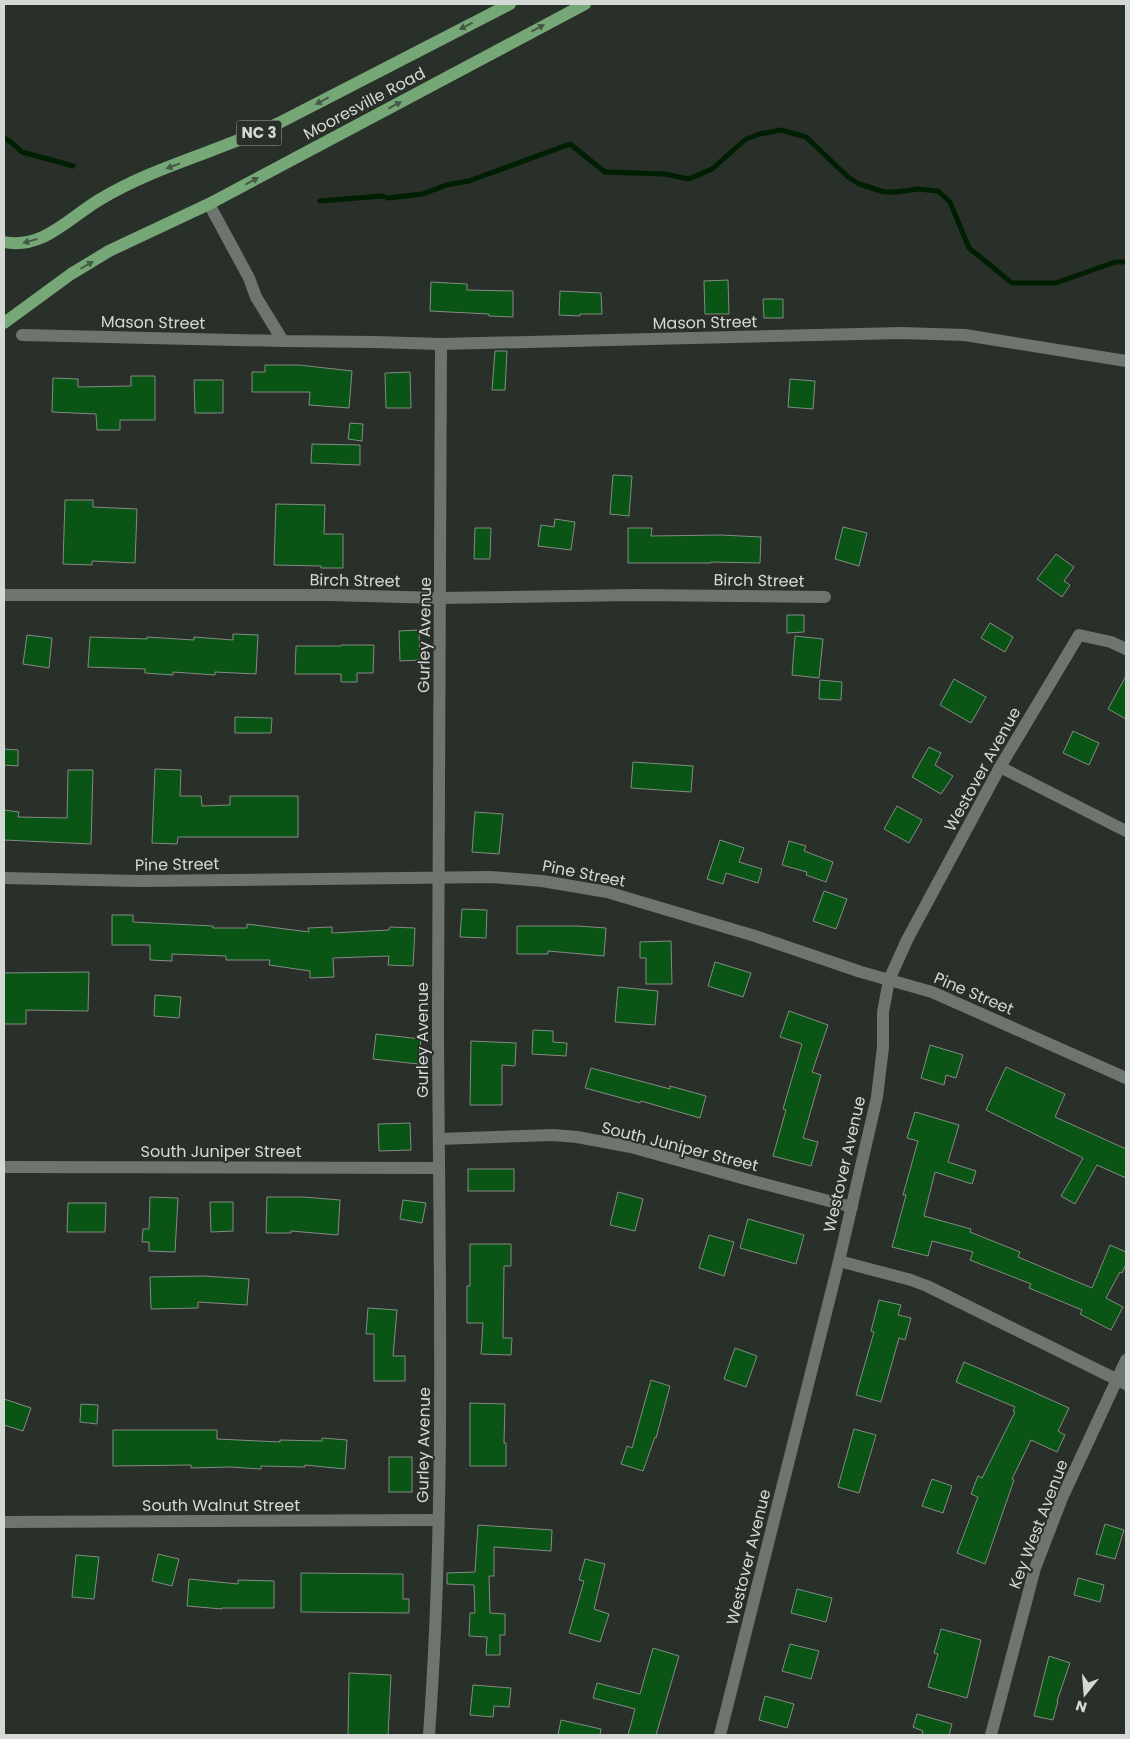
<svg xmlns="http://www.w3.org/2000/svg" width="1130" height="1739" font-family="Poppins,sans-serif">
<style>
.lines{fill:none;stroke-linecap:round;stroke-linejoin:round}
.stream{stroke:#001e01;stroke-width:5}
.building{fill:#0a5416;stroke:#848b84}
.minor{stroke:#6e756e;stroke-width:12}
.primary{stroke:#76a777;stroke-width:12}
.oneway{fill:#445944}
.labels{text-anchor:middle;stroke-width:4;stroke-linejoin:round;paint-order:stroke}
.shield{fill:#292f29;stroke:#a1a6a1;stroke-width:1}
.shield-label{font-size:15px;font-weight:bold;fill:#d5d9d5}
.street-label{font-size:16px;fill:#d5d9d5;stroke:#292f29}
</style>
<rect width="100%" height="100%" fill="#292f29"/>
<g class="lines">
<!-- stream -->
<g class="stream">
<polyline points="4,138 11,142 22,152 73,166"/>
<polyline points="320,201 382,196 388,198 423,194 446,185 469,181 570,144 605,172 665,174 689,179 712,169 746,139 760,134 781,130 806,137 848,177 859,184 884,192 897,192 918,189 938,191 950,202 969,248 1012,283 1056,283 1115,262 1126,262"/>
</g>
</g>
<!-- building -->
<g class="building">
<polygon points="728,280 729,314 705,314 704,281"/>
<polygon points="431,282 467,284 467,290 513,291 513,317 489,316 489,314 430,311"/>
<polygon points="560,291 601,293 602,314 580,314 580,316 559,315"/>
<polygon points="763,299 783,299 783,318 764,318"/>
<polygon points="495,351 507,351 505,390 492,390"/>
<polygon points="265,365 299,365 352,371 349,408 309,405 310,392 252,392 252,372 265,372"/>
<polygon points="410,372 411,408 386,408 385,373"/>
<polygon points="131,376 155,376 155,420 120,420 120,430 97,430 96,414 52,412 53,378 78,379 78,387 131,386"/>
<polygon points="790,379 815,381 813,409 788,407"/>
<polygon points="194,380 223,380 223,413 195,413"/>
<polygon points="350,423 363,424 362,441 348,439"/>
<polygon points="312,444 360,445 360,465 311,463"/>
<polygon points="613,475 632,476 629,516 610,514"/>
<polygon points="65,500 93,500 93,507 137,509 135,563 92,561 92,565 63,564"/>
<polygon points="276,504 325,505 324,534 343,534 343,568 321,568 321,566 274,565"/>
<polygon points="555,519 575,522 571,550 538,546 541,525 554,527"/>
<polygon points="843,527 867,533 859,566 835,559"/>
<polygon points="475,528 491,528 490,559 474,559"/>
<polygon points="628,528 652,528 651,536 721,535 761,537 760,563 711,562 711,563 628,563"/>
<polygon points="1056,554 1074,567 1064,581 1070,585 1062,597 1037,579"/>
<polygon points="787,615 804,615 804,632 787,633"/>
<polygon points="990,623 1013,637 1005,652 981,638"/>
<polygon points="419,630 420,660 400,661 399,631"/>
<polygon points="233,634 258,635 256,674 215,672 215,675 173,672 173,675 145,673 145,669 88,667 90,637 147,639 147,637 194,640 194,637 233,640"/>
<polygon points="27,635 52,638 49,668 23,664"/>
<polygon points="795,636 823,639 819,678 792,675"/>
<polygon points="341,645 374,645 373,673 357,673 357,682 341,682 341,674 295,674 296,646 341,646"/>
<polygon points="1126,676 1126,719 1108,709"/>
<polygon points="954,679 986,697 971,723 940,705"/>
<polygon points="820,680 842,682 841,700 819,699"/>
<polygon points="235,717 272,718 271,733 235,733"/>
<polygon points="1073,731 1099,743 1089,765 1063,753"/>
<polygon points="929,747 941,753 935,765 953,776 941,794 912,777"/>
<polygon points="4,749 18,750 18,766 4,765"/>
<polygon points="633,762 693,766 691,792 631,788"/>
<polygon points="155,769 181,770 180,796 201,796 202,806 230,805 230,796 298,796 298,837 178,837 177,844 152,843"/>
<polygon points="68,770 93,770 91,844 4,840 4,810 19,812 18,817 67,818"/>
<polygon points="897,806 922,820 909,843 884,829"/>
<polygon points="475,812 503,814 499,854 472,852"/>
<polygon points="720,840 744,848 739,862 762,869 758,883 726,873 723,884 707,879"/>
<polygon points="789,841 806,846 804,851 833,862 826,882 806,875 807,872 782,865"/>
<polygon points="824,891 847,899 836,929 813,921"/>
<polygon points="462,909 487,910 486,938 460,937"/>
<polygon points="112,915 133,915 133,922 213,926 213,928 247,928 247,924 309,932 308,928 332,927 332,933 389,930 390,927 415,928 413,966 388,965 389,956 333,958 334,977 310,978 310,971 269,965 270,960 226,960 226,956 172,954 172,961 150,960 150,945 112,945"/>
<polygon points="517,926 577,926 606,928 604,956 548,951 548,954 517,954"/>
<polygon points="671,941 672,984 646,984 646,958 640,958 640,942"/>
<polygon points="715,962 751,973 743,997 708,986"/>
<polygon points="89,972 88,1011 26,1010 26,1024 4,1024 4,973"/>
<polygon points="618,987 658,991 655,1025 615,1022"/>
<polygon points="155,995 181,997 179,1018 154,1016"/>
<polygon points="789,1011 828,1025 812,1072 821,1075 803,1138 818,1142 811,1166 773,1156 786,1110 783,1109 802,1044 780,1037"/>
<polygon points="533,1030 553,1031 553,1042 567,1043 566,1056 532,1054"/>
<polygon points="376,1034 421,1039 418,1064 373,1059"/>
<polygon points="471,1041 516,1043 515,1066 502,1065 502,1105 470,1105"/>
<polygon points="930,1045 963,1055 956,1078 946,1075 944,1085 921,1078"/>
<polygon points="1006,1067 1065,1094 1055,1117 1126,1149 1126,1178 1097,1165 1075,1204 1061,1196 1083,1158 986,1110"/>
<polygon points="591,1068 670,1089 670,1086 706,1096 700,1118 641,1101 640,1103 585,1088"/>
<polygon points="915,1112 959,1125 948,1162 976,1171 972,1184 935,1172 924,1216 971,1229 970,1232 1020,1252 1018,1257 1092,1288 1110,1245 1126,1252 1126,1264 1122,1273 1120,1272 1106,1298 1123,1307 1111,1330 1080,1314 1082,1310 1029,1288 1031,1284 970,1260 973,1252 932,1241 928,1256 892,1247 906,1195 903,1195 918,1141 907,1138"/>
<polygon points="410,1123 411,1150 379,1151 378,1124"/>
<rect x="468" y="1169" width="46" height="22"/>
<polygon points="618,1192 643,1199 635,1231 610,1225"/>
<polygon points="150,1197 178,1198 175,1252 149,1251 149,1242 142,1242 143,1229 149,1229"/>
<polygon points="267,1197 303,1197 340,1200 338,1235 291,1231 291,1233 266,1233"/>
<polygon points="403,1200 426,1203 422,1223 400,1219"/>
<polygon points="210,1202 233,1202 233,1231 211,1232"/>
<polygon points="68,1203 106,1203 105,1232 67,1232"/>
<polygon points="748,1219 804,1235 796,1264 740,1248"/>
<polygon points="709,1235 734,1242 724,1276 699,1268"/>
<polygon points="470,1244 511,1244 511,1266 504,1266 503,1338 512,1338 511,1355 481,1354 483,1323 467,1323 467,1286 470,1286"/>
<polygon points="204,1276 249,1279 247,1305 198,1302 198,1308 151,1309 150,1277"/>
<polygon points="879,1300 901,1305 898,1315 911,1318 905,1340 899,1338 881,1402 856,1395 874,1332 871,1331"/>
<polygon points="368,1308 397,1310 393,1356 405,1356 405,1381 374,1381 374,1334 366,1334"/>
<polygon points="735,1348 757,1356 746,1387 724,1379"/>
<polygon points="964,1362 1020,1386 1069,1408 1058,1431 1065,1435 1057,1452 1031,1440 1012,1479 1014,1480 985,1564 957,1553 978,1497 971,1494 978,1476 982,1478 1015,1412 1013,1411 1015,1407 956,1382"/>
<polygon points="651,1380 670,1386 656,1438 655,1437 643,1471 621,1464 627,1446 632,1448"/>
<polygon points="4,1399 31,1408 23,1431 4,1425"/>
<polygon points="470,1403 505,1404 504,1443 506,1443 506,1466 470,1466"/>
<polygon points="81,1404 98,1405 97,1424 80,1422"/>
<polygon points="854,1429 876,1435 859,1493 838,1487"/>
<polygon points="113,1430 217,1430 217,1439 280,1442 280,1440 322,1441 322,1438 347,1440 345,1469 305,1465 305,1467 261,1466 261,1469 230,1467 191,1468 191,1465 113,1466"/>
<rect x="389" y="1457" width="23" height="35"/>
<polygon points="932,1479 952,1486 943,1513 922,1506"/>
<polygon points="1105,1524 1124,1530 1115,1559 1096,1554"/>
<polygon points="478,1525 552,1530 551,1551 494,1547 494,1576 489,1576 490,1613 505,1614 505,1635 500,1635 500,1655 486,1655 487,1637 469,1636 470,1613 475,1613 474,1585 447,1584 447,1573 475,1572"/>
<polygon points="158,1554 179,1559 172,1586 152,1581"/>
<polygon points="76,1555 99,1557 94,1599 72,1597"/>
<polygon points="585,1559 605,1564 594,1609 609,1614 600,1642 569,1633 584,1581 579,1580"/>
<polygon points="301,1573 403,1574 403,1599 409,1599 409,1613 301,1612"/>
<polygon points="1078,1578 1104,1585 1100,1602 1074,1595"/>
<polygon points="189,1579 238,1584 238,1580 274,1581 274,1608 222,1608 222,1609 187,1606"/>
<polygon points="797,1589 832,1598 826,1622 791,1613"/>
<polygon points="941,1629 981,1640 967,1698 928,1687 938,1654 934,1653"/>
<polygon points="790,1644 819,1651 811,1679 782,1671"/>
<polygon points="653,1648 679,1656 656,1735 628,1735 635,1709 593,1698 597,1683 640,1694"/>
<polygon points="1049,1656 1070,1663 1057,1701 1058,1701 1053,1720 1034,1716"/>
<polygon points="349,1673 391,1675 388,1735 348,1735"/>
<polygon points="473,1685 511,1688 509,1707 494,1706 493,1717 470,1715"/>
<polygon points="765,1696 794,1704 787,1728 759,1720"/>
<polygon points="917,1714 952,1724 949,1735 922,1735 923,1731 913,1727"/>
<polygon points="561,1720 601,1729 600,1735 558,1735"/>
</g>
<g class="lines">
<!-- minor -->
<g class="minor">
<polyline points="209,204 249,278 256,297 283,341 375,342 441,344 901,333 965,335 1126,361"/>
<polyline points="22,335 283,341"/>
<polyline points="4,595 329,595 440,598 634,595 825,597"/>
<polyline points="1000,767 1126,831"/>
<polyline points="4,878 139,881 491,877 542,881 607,892 755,936 861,972 932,992 1126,1078"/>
<polyline points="439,1139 553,1135 577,1137 631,1147 749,1180 852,1207"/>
<polyline points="4,1167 438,1168"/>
<polyline points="839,1261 911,1280 927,1286 1126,1384"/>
<polyline points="4,1522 438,1520"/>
<path d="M429 1735C446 1500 439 1265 438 1029 437 801 440 573 441 344"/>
<polyline points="720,1735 839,1261 877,1097 883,1047 883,1012 889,980 907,940 1000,767 1079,635 1111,642 1126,649"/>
<polyline points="991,1735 1035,1568 1062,1498 1126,1360"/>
</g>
<!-- primary -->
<g class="primary">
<path d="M4 242C42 250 69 218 99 200 155 166 220 151 279 123L510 4"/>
<polyline points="4,323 71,274 109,251 209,204 585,4"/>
</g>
</g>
<!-- one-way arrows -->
<defs><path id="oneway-solid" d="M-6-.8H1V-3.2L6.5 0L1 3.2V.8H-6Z" transform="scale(1.25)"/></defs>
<g class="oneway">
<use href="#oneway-solid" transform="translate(466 26) rotate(153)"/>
<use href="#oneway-solid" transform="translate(538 28) rotate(-28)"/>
<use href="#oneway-solid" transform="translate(322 101) rotate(152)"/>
<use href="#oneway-solid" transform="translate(395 105) rotate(-28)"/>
<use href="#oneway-solid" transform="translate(173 166) rotate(159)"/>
<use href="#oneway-solid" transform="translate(252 181) rotate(-28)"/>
<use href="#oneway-solid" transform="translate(30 241) rotate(164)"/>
<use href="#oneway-solid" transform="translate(87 265) rotate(-30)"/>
</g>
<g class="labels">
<!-- shield labels -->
<rect class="shield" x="236.5" y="120.5" width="45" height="25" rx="4"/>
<g class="shield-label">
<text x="259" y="138">NC 3</text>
</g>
<!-- street labels -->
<g class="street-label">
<text transform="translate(364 103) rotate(-28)" y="6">Mooresville Road</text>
<text transform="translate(153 322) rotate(1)" y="6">Mason Street</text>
<text transform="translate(705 322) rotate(-1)" y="6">Mason Street</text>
<text transform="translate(355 580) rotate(1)" y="6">Birch Street</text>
<text transform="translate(759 580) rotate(1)" y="6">Birch Street</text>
<text transform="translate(424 635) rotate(-89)" y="6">Gurley Avenue</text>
<text transform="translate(982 769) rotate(-61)" y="6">Westover Avenue</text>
<text transform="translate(177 864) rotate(-1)" y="6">Pine Street</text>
<text transform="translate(584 873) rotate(11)" y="6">Pine Street</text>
<text transform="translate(974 993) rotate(23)" y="6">Pine Street</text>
<text transform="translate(422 1040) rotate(-90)" y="6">Gurley Avenue</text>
<text transform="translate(680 1146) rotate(14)" y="6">South Juniper Street</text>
<text x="221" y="1157">South Juniper Street</text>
<text transform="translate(844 1164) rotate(-77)" y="6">Westover Avenue</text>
<text transform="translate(423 1445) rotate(-89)" y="6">Gurley Avenue</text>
<text x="221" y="1511">South Walnut Street</text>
<text transform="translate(1038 1524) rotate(-69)" y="6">Key West Avenue</text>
<text transform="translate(748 1557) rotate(-76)" y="6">Westover Avenue</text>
</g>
</g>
<!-- border -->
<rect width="1130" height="1739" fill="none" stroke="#d5d9d5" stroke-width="10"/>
<!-- north arrow -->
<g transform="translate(1085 1694) rotate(197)" stroke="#292f29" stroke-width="4" paint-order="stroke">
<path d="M0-4L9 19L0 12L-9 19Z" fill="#d5d9d5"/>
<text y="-8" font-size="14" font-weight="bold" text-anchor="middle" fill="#d5d9d5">N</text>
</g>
</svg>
